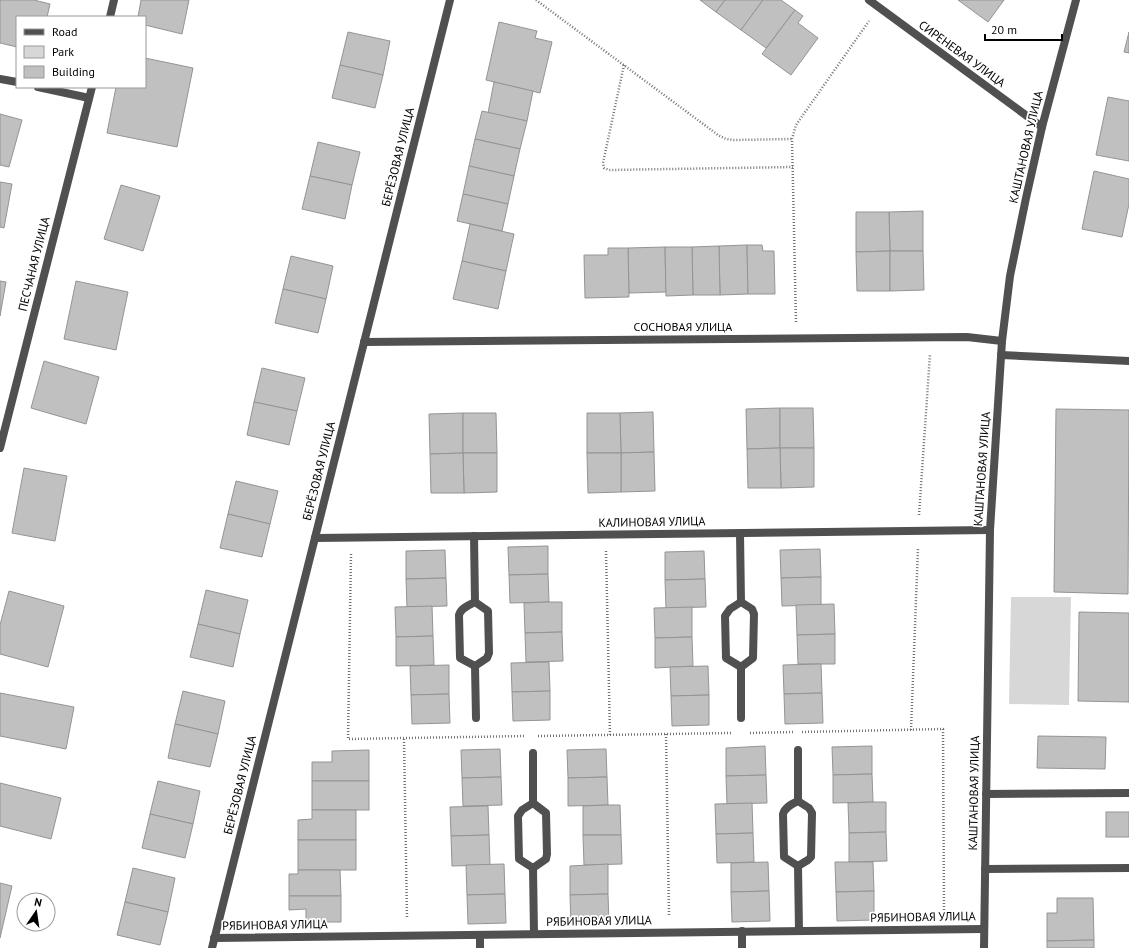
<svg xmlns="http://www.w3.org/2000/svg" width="1129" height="948" font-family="'PT Sans',sans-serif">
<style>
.green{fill:#d7d7d7}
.building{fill:#c0c0c0;stroke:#949494}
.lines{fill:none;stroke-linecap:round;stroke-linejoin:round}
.path{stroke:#727272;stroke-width:2.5;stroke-dasharray:1 2;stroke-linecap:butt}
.service{stroke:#505050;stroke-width:8}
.minor{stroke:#505050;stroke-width:8}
.labels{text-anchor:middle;stroke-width:3.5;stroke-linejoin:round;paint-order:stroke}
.street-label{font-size:12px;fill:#000;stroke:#fff}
</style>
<rect width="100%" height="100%" fill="#fff"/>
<!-- green -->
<polygon class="green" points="1011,597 1071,597 1069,705 1009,704"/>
<!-- building -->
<g class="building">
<polygon points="0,0 34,0 50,4 47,17 17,17 17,47 0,43"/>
<polygon points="141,0 189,0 182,34 145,25 145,17 138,17"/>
<polygon points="700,0 725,0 716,12"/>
<polygon points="725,0 763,0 741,30 716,12"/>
<polygon points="763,0 781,0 795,10 766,48 741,30"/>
<polygon points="958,0 1004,0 988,22"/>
<polygon points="795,10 803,16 798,23 818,38 791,75 762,54"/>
<polygon points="499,22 537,31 535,38 552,42 540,93 486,80"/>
<polygon points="348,32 390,41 383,75 340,65"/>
<polygon points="1129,32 1129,53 1124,52"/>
<polygon points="145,58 193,68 177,147 107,133 116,87 145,87"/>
<polygon points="340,65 383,75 375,108 332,98"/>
<polygon points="494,82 533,91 527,121 488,113"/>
<polygon points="1108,97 1129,101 1129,161 1096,155"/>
<polygon points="482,111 527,121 520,149 475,139"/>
<polygon points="0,114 22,120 9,167 0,165"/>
<polygon points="475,139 520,149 514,176 469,166"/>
<polygon points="318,142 360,152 352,185 310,176"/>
<polygon points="469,166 514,176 508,204 463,194"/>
<polygon points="1094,171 1129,179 1129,204 1122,237 1082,229"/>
<polygon points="310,176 352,185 345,219 302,209"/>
<polygon points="0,182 12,184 4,228 0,227"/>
<polygon points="121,185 160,196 143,251 104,239"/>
<polygon points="463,194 508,204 502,231 457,221"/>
<polygon points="923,211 923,251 890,251 889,212"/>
<polygon points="856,212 889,212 890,251 856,252"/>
<polygon points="470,224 514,234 506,271 462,261"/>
<polygon points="747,245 748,294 720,295 719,246"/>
<polygon points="747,245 762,245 763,251 774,251 775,294 748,294"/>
<polygon points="719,246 720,295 693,295 692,247"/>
<polygon points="665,247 666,292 629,293 628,248"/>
<polygon points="665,247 692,247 693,295 666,296"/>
<polygon points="608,248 628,248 629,297 585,298 584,255 608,255"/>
<polygon points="890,251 890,291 857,291 856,252"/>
<polygon points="890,251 923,251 924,290 890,291"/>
<polygon points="291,256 333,266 326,299 283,289"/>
<polygon points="462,261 506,271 498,309 453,299"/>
<polygon points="0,281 6,282 0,316"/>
<polygon points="76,281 128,292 116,350 64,339"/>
<polygon points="283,289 326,299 318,333 275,323"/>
<polygon points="44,361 99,377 86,424 31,408"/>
<polygon points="262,368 305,378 297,411 254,402"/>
<polygon points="254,402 297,411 289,445 247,435"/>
<polygon points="780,408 780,448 747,449 746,409"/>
<polygon points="780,408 813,408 814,448 780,448"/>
<polygon points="1056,409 1129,410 1128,594 1054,592"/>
<polygon points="653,412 654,452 621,453 620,413"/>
<polygon points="463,413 463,453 430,454 429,414"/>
<polygon points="463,413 496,413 497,453 463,453"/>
<polygon points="587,413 620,413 621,453 587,453"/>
<polygon points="780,448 814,448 814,487 781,488"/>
<polygon points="780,448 781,488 748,488 747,449"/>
<polygon points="654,452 655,491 621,492 621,453"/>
<polygon points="463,453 497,453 497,492 464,493"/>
<polygon points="463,453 464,493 431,493 430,454"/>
<polygon points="587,453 621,453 621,492 588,493"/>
<polygon points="24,468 67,476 55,541 12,533"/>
<polygon points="236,481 278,491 270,524 228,514"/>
<polygon points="228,514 270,524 262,557 220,548"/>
<polygon points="548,546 548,574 509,575 508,547"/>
<polygon points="820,549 821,577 781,578 780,550"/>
<polygon points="445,550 446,578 406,579 406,551"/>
<polygon points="704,551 705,579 665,580 665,552"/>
<polygon points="548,574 549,602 510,603 509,575"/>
<polygon points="821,577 821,605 782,606 781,578"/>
<polygon points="446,578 447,606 407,607 406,579"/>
<polygon points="705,579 706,607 666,608 665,580"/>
<polygon points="206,590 248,600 240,634 198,624"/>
<polygon points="9,591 64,606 48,667 0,654 0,625"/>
<polygon points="549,602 562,602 562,632 525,633 524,603"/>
<polygon points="834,604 835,634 797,635 796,605"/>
<polygon points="432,606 433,636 396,637 395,607"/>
<polygon points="692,607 692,637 655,638 654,608"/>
<polygon points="1079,612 1129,613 1129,702 1078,701"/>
<polygon points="198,624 240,634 233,667 190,657"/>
<polygon points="562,632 563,661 526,662 525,633"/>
<polygon points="835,634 835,664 798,664 797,635"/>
<polygon points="433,636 434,665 396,666 396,637"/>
<polygon points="692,637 693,666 655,668 655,638"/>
<polygon points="549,662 550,691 512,692 511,663"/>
<polygon points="821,664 822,693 784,694 783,665"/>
<polygon points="449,665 449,694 411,695 410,666"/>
<polygon points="708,666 709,695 671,696 670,667"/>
<polygon points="183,691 225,701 218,734 175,724"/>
<polygon points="550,691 550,720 513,721 512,692"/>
<polygon points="0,693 74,707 66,749 0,736"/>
<polygon points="822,693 823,723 785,724 784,694"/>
<polygon points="449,694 450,723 412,724 411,695"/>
<polygon points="709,695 709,725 672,726 671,696"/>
<polygon points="175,724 218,734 210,767 168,758"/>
<polygon points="1038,736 1106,737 1105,769 1037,768"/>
<polygon points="765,746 766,775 726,776 726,748"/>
<polygon points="872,746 872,774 833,775 832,747"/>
<polygon points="500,749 501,777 462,778 461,750"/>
<polygon points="606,749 607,777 568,778 567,750"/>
<polygon points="369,750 369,781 312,781 312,762 332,762 332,751"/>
<polygon points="872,774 873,802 833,803 833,775"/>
<polygon points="766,775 767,803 727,804 726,776"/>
<polygon points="501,777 502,805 463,806 462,778"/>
<polygon points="607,777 608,805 568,806 568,778"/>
<polygon points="158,781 200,791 193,824 150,814"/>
<rect x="312" y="781" width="57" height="29"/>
<polygon points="0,783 61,798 51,839 0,826"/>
<polygon points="873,802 886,802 886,832 849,833 848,803"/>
<polygon points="752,803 753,833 716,834 715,804"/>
<polygon points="608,805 620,805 621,835 583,835 583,806"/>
<polygon points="488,806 489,835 451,836 450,807"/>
<polygon points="312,810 356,810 356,840 298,840 298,820 312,819"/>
<rect x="1106" y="812" width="23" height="25"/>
<polygon points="150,814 193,824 185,858 142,848"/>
<polygon points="886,832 887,861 849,862 849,833"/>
<polygon points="753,833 754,862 717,863 716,834"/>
<polygon points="489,835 490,865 452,866 451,836"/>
<polygon points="583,835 621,835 622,864 584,865"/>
<rect x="298" y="840" width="58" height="30"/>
<polygon points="768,862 769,891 731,892 731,863"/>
<polygon points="835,862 873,862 874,891 836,892"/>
<polygon points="504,864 505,894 467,895 466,865"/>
<polygon points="608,864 608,894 570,895 570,866"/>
<polygon points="133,868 175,878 168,912 125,902"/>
<polygon points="298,870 340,870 341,896 289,896 289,874 298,874"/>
<polygon points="0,883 12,886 0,938"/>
<polygon points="769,891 770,921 732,922 731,892"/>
<polygon points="874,891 874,920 837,921 836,892"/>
<polygon points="505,894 506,923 468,924 467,895"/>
<polygon points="608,894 609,923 571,924 570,895"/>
<polygon points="289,896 341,896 341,922 306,922 306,909 289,910"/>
<polygon points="1057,898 1093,898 1094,940 1047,941 1047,913 1057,913"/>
<polygon points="125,902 168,912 160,945 117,935"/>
<polygon points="1094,940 1094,948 1047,948 1047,941"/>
</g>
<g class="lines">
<!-- path -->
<g class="path">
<polyline points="536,0 718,135 726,139 734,140 792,139"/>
<polyline points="624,65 603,163 604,168 609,170 793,167"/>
<polyline points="796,322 792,139 796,125 869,21"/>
<polyline points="919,515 930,354"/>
<polyline points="606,551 610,735"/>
<polyline points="351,554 348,739 525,736"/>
<polyline points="911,730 918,548"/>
<polyline points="802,732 943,729 944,913"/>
<polyline points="750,733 793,732"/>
<polyline points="666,734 669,916"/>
<polyline points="538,736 731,733"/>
<polyline points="404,739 407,918"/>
</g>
<!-- service -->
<g class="service">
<polyline points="1001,355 1129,361"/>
<polyline points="740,533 741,602 730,609 725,616 726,658 741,667 753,658 754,614 752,609 741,602"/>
<path d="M474 536 475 602C469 605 461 608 459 615L460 658 475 666 487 658 489 653 488 611 475 602"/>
<polyline points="475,666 476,718"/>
<polyline points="741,667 741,718"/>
<path d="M798 750V801C792 804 785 807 783 814L784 857 798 866 808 860 811 857 812 813 809 808 798 801"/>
<polyline points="533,753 533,803 522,810 518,816 519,859 533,868 546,859 547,854 546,813 533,803"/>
<polyline points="986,794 1129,793"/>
<polyline points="798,866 799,931"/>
<polyline points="533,868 534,934"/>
<polyline points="985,869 1129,868"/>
<polyline points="742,931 742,948"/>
<polyline points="480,935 480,948"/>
</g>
<!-- minor -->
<g class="minor">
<polyline points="869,0 1042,127"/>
<polyline points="110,17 114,0"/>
<polyline points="0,79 17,82"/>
<polyline points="38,87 89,98"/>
<polyline points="364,342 967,337 1002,341"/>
<polyline points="0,448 92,87"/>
<polyline points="315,538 990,530"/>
<polyline points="214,938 984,929"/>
<polyline points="212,948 450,0"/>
<polyline points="984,948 990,530 1002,341 1010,276 1026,198 1042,127 1076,0"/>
</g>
</g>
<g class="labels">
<!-- street labels -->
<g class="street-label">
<text transform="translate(962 54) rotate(36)" y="4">СИРЕНЕВАЯ УЛИЦА</text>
<text transform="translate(1026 147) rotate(-77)" y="4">КАШТАНОВАЯ УЛИЦА</text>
<text transform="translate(398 157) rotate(-76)" y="4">БЕРЁЗОВАЯ УЛИЦА</text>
<text transform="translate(34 264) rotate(-76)" y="4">ПЕСЧАНАЯ УЛИЦА</text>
<text x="683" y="331">СОСНОВАЯ УЛИЦА</text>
<text transform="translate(982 469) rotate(-86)" y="4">КАШТАНОВАЯ УЛИЦА</text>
<text transform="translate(319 471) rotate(-76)" y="4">БЕРЁЗОВАЯ УЛИЦА</text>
<text transform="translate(652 522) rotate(-1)" y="4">КАЛИНОВАЯ УЛИЦА</text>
<text transform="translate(240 785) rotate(-76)" y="4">БЕРЁЗОВАЯ УЛИЦА</text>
<text transform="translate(974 793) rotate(-89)" y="4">КАШТАНОВАЯ УЛИЦА</text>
<text transform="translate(923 917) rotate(-1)" y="4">РЯБИНОВАЯ УЛИЦА</text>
<text transform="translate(599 921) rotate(-1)" y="4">РЯБИНОВАЯ УЛИЦА</text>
<text transform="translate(275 925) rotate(-1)" y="4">РЯБИНОВАЯ УЛИЦА</text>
</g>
</g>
<!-- legend -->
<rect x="16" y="16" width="130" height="72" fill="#ffffff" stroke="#999999"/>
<rect x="24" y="29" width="20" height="6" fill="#505050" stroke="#999999"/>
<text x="52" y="36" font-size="12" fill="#000000">Road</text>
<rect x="24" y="46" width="20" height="12" fill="#d7d7d7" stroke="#999999"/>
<text x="52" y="56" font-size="12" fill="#000000">Park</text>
<rect x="24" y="66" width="20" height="12" fill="#c0c0c0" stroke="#999999"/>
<text x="52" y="76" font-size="12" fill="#000000">Building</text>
<!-- north arrow -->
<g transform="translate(36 912) rotate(13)"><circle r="19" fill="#ffffff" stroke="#999999"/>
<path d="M0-3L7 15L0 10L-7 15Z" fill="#000000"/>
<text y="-6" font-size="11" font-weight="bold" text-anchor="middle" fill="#000000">N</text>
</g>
<!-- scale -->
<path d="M985 34v6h77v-6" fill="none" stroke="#000000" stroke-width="2"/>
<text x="991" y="34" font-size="12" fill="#000000" stroke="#ffffff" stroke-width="3" paint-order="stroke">20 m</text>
</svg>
